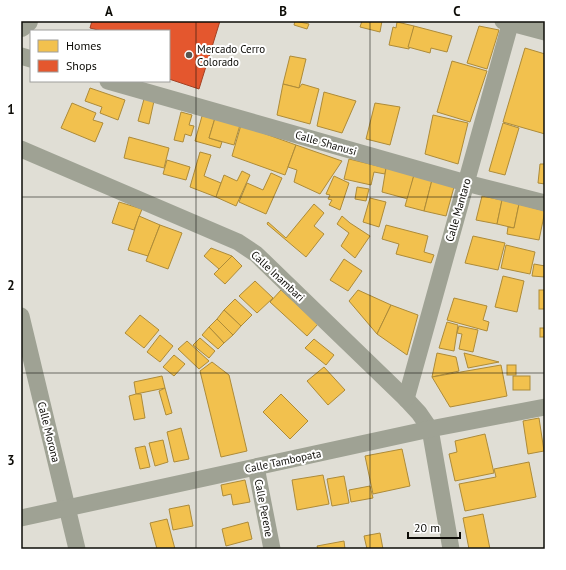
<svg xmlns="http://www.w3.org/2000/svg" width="566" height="570" font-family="'PT Sans',sans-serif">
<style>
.homes{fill:#f2c14e;stroke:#ad8b39}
.shops{fill:#e4572e;stroke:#a44022}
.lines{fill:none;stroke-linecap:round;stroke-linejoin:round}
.minor{stroke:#9fa294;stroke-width:17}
.tertiary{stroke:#9fa294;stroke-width:22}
.grid{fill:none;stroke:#0d0c07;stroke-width:1;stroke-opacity:0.55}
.poi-dot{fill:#57564f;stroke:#fff;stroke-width:1.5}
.labels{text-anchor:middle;stroke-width:4;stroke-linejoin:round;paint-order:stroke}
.poi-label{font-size:11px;fill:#0d0c07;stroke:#fff;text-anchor:start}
.street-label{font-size:11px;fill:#0d0c07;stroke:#fff}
.neatline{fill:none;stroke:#0d0c07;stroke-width:1.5}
.grid-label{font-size:13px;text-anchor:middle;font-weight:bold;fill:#0d0c07}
</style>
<rect width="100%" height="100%" fill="#e0ded5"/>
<!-- homes -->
<g class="homes">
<polygon points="295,21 309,24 307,29 294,25"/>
<polygon points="362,21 382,21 380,32 360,27"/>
<polygon points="397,22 414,26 409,49 389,45 393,27 396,28"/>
<polygon points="414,26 452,36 447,52 431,48 430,53 408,47"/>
<polygon points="479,26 499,30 487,69 467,63"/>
<polygon points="525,48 545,54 545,134 503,122"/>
<polygon points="290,56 306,59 299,88 283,84"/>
<polygon points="452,61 487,71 470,122 437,112"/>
<polygon points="283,84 299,88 302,84 319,89 310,124 277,115"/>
<polygon points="90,88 125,100 118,120 100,113 102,107 85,101"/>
<polygon points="324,92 356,101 342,133 317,126"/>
<polygon points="144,99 154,101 149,124 138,121"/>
<polygon points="72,103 96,113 93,120 103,123 95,142 61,128"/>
<polygon points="375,103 400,107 390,145 366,139"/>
<polygon points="181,112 192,115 189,125 194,126 191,136 185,134 183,142 174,140"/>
<polygon points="433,115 468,123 458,164 425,154"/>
<polygon points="202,116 215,118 209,138 222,142 220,148 195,141"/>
<polygon points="215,118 240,125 234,145 209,138"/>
<polygon points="503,123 519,128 505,175 489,171"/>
<polygon points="241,125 296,145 285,175 232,156"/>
<polygon points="129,137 169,148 164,168 124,158"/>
<polygon points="296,145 342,161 320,194 294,182 297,170 288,167"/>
<polygon points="200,152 211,155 204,176 221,183 216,197 190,187"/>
<polygon points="349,159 386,168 385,174 374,172 371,185 344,179"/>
<polygon points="167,160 190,167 186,180 163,174"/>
<polygon points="540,164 545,164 545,184 538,183"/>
<polygon points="386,168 414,175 408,199 382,192"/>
<polygon points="242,171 250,175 236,206 216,197 224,175 237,181"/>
<polygon points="271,173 282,178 266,214 239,202 247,183 263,190"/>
<polygon points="414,175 432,180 424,211 405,206"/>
<polygon points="334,176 349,183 340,210 329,205 332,200 328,199 330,195 326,194"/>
<polygon points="432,180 454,187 446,216 424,211"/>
<polygon points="357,187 369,189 366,201 355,199"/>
<polygon points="482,196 502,200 497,224 476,220"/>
<polygon points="370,198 386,202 379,227 363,222"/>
<polygon points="502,200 519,204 514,228 497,224"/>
<polygon points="119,202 142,209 134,230 112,223"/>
<polygon points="314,204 324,213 314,226 324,234 306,257 267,224 268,222 286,238"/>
<polygon points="519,204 545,211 539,240 507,234 508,227 514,228"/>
<polygon points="139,216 160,225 148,256 128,250"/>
<polygon points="342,216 350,223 370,236 355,258 341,246 349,233 337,224"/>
<polygon points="160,225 182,233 168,269 146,261"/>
<polygon points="386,225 428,236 424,252 434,255 431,263 396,254 399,244 382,239"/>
<polygon points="473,236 505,243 498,270 465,263"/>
<polygon points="506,245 535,252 530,274 501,268"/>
<polygon points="211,248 232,256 219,269 204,256"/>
<polygon points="232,256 242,266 225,284 214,274"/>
<polygon points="344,259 362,271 348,291 330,280"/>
<polygon points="534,264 545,266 545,277 532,276"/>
<polygon points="503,276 524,281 517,312 495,307"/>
<polygon points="255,281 273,298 257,313 239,296"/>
<polygon points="281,290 318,324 307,336 270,302"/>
<polygon points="358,290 391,305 377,334 349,301"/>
<rect x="539" y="290" width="6" height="19"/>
<polygon points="454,298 487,306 483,320 489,322 487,331 447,320"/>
<polygon points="235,299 252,315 241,326 224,310"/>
<polygon points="391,305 418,315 407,355 377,334"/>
<polygon points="224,310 241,326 233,335 217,319"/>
<polygon points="140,315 159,330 144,348 125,333"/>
<polygon points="217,319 233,335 224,343 209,327"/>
<polygon points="447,322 458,325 454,351 439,348"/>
<polygon points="459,326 478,330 473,352 459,349 462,334 457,333"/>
<polygon points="209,327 224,343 218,349 202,335"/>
<rect x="540" y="328" width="5" height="9"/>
<polygon points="160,335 173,346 160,362 147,352"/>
<polygon points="200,338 215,351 209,358 193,345"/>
<polygon points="314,339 334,355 326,365 305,348"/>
<polygon points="187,341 209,361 199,369 178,349"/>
<polygon points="437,353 456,357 459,371 432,377"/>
<polygon points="464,353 499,362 468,368"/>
<polygon points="174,355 185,364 174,376 163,367"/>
<polygon points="212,362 229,375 247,451 221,457 200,371"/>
<polygon points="501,365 507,396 450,407 432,377"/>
<rect x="507" y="365" width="9" height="10"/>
<polygon points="324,367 345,390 328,405 307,381"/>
<polygon points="162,376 165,388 136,394 134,382"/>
<rect x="513" y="376" width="17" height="14"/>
<polygon points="165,388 172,413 166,415 159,391"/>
<polygon points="136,394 141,394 145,418 134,420 129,396"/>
<polygon points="281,394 308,421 290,439 263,412"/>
<polygon points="539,418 544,451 528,454 523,421"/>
<polygon points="181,428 189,459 174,462 167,432"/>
<polygon points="485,434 494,473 455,481 449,454 457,452 455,441"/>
<polygon points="163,440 168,462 155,466 149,443"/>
<polygon points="145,446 150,467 140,469 135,448"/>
<polygon points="402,449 410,486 373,494 365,456"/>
<polygon points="529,462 536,497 465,511 459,484 496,477 494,469"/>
<polygon points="323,475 329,504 297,510 292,480"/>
<polygon points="344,476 349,503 332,506 327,479"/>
<polygon points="245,480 250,502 233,505 231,494 223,496 221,485"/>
<polygon points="370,486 373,498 351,502 349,490"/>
<polygon points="189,505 193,526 173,530 169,509"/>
<polygon points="483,514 490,549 469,549 463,518"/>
<polygon points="167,519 175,549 157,549 150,523"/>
<polygon points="248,522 252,539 226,546 222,529"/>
<polygon points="380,533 383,549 367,549 364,536"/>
<polygon points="344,541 345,549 318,549 317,546"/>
</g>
<!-- shops -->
<polygon class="shops" points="92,21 220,21 199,89 169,79 169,31 102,31 90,28"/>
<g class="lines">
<!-- minor -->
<g class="minor">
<polyline points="503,21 545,32"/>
<polyline points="21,56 31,59"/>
<polyline points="108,81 466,183 545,203"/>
<polyline points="21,149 238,242 256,254 406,399 419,413 430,429 451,549"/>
<polyline points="21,316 77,549"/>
<polyline points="406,399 511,21"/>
<polyline points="256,467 272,549"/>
<polyline points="21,518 430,429 545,407"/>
</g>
<!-- tertiary -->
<polyline class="tertiary" points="21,26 27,21"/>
</g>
<!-- grid -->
<path class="grid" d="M196 21V549M370 21V549M21 197H545M21 373H545"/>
<!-- markers -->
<circle class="poi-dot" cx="189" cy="55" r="4"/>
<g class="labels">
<!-- poi labels -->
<g class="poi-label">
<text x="197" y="53">Mercado Cerro<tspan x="197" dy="13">Colorado</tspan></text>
</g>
<!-- street labels -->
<g class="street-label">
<text transform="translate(326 143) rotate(16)" y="4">Calle Shanusi</text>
<text transform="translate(458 210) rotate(-74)" y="4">Calle Mantaro</text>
<text transform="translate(278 276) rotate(43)" y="4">Calle Inambari</text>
<text transform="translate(49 432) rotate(76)" y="4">Calle Morona</text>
<text transform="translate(283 461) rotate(-12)" y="4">Calle Tambopata</text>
<text transform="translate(264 508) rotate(79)" y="4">Calle Perene</text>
</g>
</g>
<!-- border -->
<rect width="566" height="570" fill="none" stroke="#ffffff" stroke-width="44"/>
<!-- legend -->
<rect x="30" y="30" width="140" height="52" fill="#ffffff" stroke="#9e9e9c"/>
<rect x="38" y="40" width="20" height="12" fill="#f2c14e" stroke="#9e9e9c"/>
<text x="66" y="50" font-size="12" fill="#0d0c07">Homes</text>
<rect x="38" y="60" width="20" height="12" fill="#e4572e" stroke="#9e9e9c"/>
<text x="66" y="70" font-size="12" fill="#0d0c07">Shops</text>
<!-- scale -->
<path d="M408 532v6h52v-6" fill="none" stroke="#0d0c07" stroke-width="2"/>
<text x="414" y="532" font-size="12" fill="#0d0c07" stroke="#ffffff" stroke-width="3" paint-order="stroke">20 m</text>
<rect x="22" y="22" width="522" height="526" class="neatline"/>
<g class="grid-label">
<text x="109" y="16">A</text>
<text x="283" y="16">B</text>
<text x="457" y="16">C</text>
<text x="11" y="114">1</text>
<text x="11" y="290">2</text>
<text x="11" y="465">3</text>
</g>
</svg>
